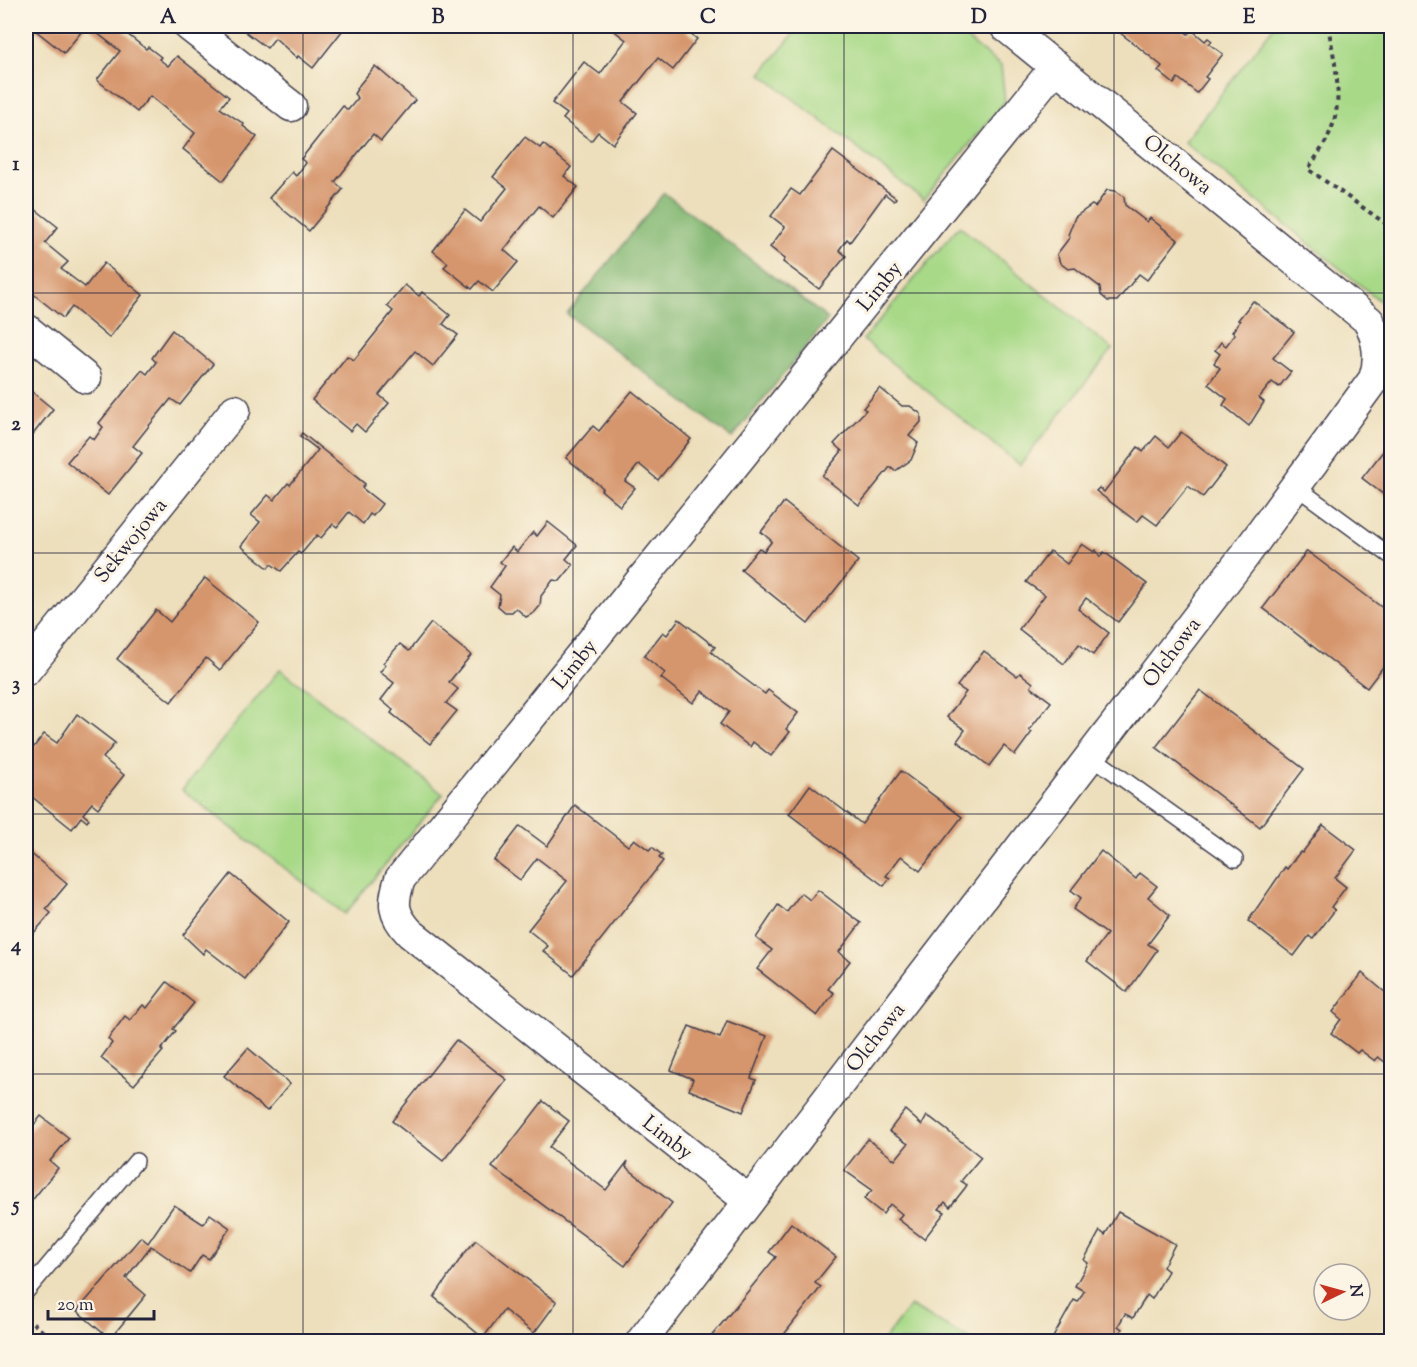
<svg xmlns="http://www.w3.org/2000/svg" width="1417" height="1367" font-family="'Sorts Mill Goudy',serif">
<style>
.green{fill:#a7d987;stroke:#647e61;stroke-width:1.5}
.forest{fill:#85b974;stroke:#546e58;stroke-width:1.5}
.building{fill:#d6966d}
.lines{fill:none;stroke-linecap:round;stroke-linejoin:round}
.lane-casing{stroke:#403e4e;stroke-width:18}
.street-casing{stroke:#403e4e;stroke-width:33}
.path{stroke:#403e4e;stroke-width:4;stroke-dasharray:4.5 4.5;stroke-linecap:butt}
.lane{stroke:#fff;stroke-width:15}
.street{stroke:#fff;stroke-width:30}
.grid{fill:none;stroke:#22223b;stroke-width:1.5;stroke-opacity:0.55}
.labels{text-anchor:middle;stroke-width:6;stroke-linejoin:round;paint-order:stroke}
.street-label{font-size:21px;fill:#22223b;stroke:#fcf5e5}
.neatline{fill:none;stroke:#22223b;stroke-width:2}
.grid-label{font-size:20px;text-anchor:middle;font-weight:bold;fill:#22223b}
</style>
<rect width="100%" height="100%" fill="#fcf5e5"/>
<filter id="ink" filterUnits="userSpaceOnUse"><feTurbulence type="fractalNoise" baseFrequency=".0167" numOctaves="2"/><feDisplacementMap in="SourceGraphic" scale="12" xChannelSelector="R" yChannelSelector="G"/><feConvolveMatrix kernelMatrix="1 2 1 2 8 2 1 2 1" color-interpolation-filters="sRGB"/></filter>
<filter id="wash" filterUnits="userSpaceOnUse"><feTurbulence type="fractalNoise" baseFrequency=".008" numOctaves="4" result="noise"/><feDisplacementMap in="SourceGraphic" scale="24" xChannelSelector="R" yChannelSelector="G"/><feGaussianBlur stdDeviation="1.35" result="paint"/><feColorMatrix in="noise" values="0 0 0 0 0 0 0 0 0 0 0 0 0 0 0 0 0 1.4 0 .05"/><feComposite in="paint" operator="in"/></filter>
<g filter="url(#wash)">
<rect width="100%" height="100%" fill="#eddfbc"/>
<!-- green -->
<g class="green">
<polygon points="800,26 950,26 1001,66 1005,101 924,200 761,74"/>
<polygon points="1274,26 1391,26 1391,310 1184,142"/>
<polygon points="959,226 1112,349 1020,465 863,340"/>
<polygon points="280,669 443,794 345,914 182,790"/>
<polygon points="910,1306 973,1341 883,1341"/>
</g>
<!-- forest -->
<polygon class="forest" points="664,193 828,319 732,438 567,314"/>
<g id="blocks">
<!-- building -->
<g class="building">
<polygon points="30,26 86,26 64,53"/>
<polygon points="88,26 117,26 146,49 148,47 161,57 159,59 168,66 177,56 229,97 220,108 244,124 243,126 257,137 223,181 183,149 195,133 150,96 137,112 97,80 120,51"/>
<polygon points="238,26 346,26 313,68 298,56 297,58 275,38 267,48"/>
<polygon points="615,26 685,26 683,28 697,39 673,70 658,58 623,102 637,113 613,144 598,132 591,141 563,119 567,114 552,103 584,62 600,74 626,40 612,29"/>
<polygon points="1102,26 1177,26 1188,34 1192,30 1205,41 1208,38 1212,41 1209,44 1223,54 1205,77 1208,79 1197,93 1178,78 1174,84 1158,71 1162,66 1137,46 1111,26 1108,30"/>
<polygon points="375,66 415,100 381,141 373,134 335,182 343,189 309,231 269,198 292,172 296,176 306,163 301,159 343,106 348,110 358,98 354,94 360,84"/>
<polygon points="525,137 540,148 543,144 571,167 564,176 578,187 553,218 539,206 521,228 504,250 518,262 493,292 479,281 472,289 444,267 448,263 433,251 465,210 480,222 507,188 493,177"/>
<polygon points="833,151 896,198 894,201 885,194 850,242 847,239 839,250 846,256 819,289 783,262 785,259 770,247 785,227 771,216 791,189 800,195"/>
<polygon points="1107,190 1116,191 1124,197 1125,205 1147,222 1150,218 1178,240 1147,280 1139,274 1117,301 1108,301 1101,295 1100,287 1075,268 1068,269 1060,263 1057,254 1070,237 1068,235 1075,217 1092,205 1095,207"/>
<polygon points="26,202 58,227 45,243 68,262 61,269 85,287 104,263 143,295 109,338 72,307 63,318 26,288"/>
<polygon points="405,285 419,296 422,292 450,315 443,324 458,335 433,366 415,351 379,395 389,403 379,415 365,432 356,424 350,431 312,400 347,356 354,360 393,311 387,306"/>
<polygon points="1253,301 1294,332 1273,358 1291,372 1279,387 1272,382 1259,398 1264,402 1249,426 1223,405 1227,399 1208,384 1220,368 1214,363 1220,354 1215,350 1221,342 1226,346 1235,334 1232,332 1240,321 1238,320"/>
<polygon points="172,330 213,364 180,405 171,399 152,422 133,446 142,453 108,495 67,462 89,436 94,440 103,427 99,423 142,370 147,374 156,362 152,358 159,348"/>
<polygon points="26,387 53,409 26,443"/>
<polygon points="880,388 902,406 910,406 921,414 921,422 909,436 918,443 911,460 895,471 890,467 859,505 822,476 842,451 834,444 866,410 863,408"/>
<polygon points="632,391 691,439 658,480 639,464 625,481 635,488 620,506 601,490 603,488 566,458 593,426 599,431"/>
<polygon points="1181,432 1226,467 1203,497 1188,486 1157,525 1143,515 1137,522 1096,491 1099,488 1104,492 1138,447 1143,452 1156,436 1169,447"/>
<polygon points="302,433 365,484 362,488 382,504 373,516 370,514 363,524 349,512 337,527 333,524 321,538 317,535 301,554 298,552 281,571 271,564 268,568 241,546 260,522 251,515 268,495 274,500 288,483 290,485 318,450 300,436"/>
<polygon points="1392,440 1392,501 1362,478"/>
<polygon points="784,502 858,561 808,624 741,570 759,548 764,551 772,541 761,532"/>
<polygon points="548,522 577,545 566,559 573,565 560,581 553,580 541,596 540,606 534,613 526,617 516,608 512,612 505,612 498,606 500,595 490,587 505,566 500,562 512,547 517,552 533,532 537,536"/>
<polygon points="1082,544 1094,552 1096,550 1100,557 1104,552 1147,584 1118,622 1086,598 1078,609 1109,633 1093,655 1079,644 1064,664 1019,629 1045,595 1026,582 1050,551 1067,564"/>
<polygon points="1307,551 1392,615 1392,655 1367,688 1263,608"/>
<polygon points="205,578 259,622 220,670 206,658 171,702 117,659 156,610 170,622"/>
<polygon points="679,619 715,647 711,652 738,674 765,694 768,690 798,713 786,729 790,732 771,756 753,742 750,747 720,724 729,712 702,691 693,703 661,678 665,673 644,656 663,632 667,635"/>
<polygon points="431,623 471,655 449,682 458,689 446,703 457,711 430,744 391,713 393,710 381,700 394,683 380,672 386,665 383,663 400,644 409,651"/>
<polygon points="984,651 1017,676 1020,673 1033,683 1031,687 1051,702 1029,730 1032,732 1015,755 1004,746 989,766 957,741 965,730 947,717 966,692 957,686"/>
<polygon points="1200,690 1304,769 1260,827 1156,747"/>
<polygon points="77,714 115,743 103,758 124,775 98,808 92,803 83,814 89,819 87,822 81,817 72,829 26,792 26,757 44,734 57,743"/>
<polygon points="901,771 962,817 920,871 901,856 886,876 890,878 884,886 789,814 810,785 862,824"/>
<polygon points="575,805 628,846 634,839 649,850 652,847 662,855 659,858 663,861 573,975 543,951 548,946 528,930 567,881 537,858 520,880 494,860 520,826 547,846"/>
<polygon points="1323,825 1356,850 1335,878 1346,887 1331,907 1335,910 1313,939 1309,936 1294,956 1248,921 1285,867 1287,869 1300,852 1302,853"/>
<polygon points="1101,851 1136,879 1140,873 1157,886 1148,897 1170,915 1148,944 1157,950 1127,992 1087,961 1107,934 1073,909 1081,898 1071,890"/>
<polygon points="29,852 67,884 46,909 51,913 26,942 26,856"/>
<polygon points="231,874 289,922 245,979 206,949 203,954 201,952 183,935"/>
<polygon points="818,890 861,923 839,952 850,961 828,989 834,993 817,1016 757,969 772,950 756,938 778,905 787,912 801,893 810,900"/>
<polygon points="1362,973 1392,998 1392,1067 1378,1057 1375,1061 1360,1050 1357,1053 1331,1033 1341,1019 1333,1012"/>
<polygon points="167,982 194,1003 173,1029 176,1031 161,1050 163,1051 134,1085 101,1058 112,1043 108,1039 125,1016 130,1020 143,1005 147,1008"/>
<polygon points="727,1021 767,1036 751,1078 756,1080 743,1112 689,1090 693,1079 671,1070 689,1026 720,1038"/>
<polygon points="456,1040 507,1080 443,1161 392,1121"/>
<polygon points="248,1048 290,1084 267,1111 224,1076"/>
<polygon points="543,1101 569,1121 549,1147 606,1190 628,1161 626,1167 672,1203 625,1266 492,1167"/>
<polygon points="905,1110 922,1125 927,1116 931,1118 981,1157 961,1181 967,1185 965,1188 950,1207 945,1202 939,1209 945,1212 924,1239 898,1219 902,1214 890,1204 883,1214 864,1199 872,1190 844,1170 868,1139 895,1160 908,1144 889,1131"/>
<polygon points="41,1116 69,1138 50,1161 58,1168 26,1208 26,1135"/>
<polygon points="174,1205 203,1224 210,1214 230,1228 209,1259 202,1255 190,1273 151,1246 126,1278 146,1295 110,1339 77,1311 141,1237 148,1243"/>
<polygon points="1118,1212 1175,1244 1163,1267 1168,1271 1152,1299 1147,1295 1133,1318 1125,1314 1118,1326 1122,1329 1115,1341 1051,1341 1074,1300 1078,1302 1084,1291 1075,1286 1088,1263 1084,1260 1100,1231 1105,1235"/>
<polygon points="791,1223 836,1257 815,1283 821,1287 779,1341 711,1341 710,1338 776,1257 769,1252"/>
<polygon points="476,1240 557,1302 534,1333 504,1310 483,1338 434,1297 463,1255"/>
</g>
</g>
</g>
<g filter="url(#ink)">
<use href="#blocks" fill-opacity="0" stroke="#403e4e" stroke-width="1.5"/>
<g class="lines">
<!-- lane casing -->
<g class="lane-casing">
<g id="lane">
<polyline points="1295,486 1392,557"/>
<polyline points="1091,756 1235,859"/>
<polyline points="26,1292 136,1161"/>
</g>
</g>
<!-- street casing -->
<g class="street-casing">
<g id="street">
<polyline points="189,26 291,106"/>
<polyline points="26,329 86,378"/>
<polyline points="26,670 235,410"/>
<path d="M749 1201 410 933C392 914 392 903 400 879L1056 66"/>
<path d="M641 1342 1242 559 1374 379C1381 358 1378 341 1369 321L1005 26"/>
</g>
</g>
<!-- path -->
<g class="path">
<path d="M1328 26C1334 59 1345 99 1330 132 1325 145 1316 157 1308 169L1392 228"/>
<polyline points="26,1317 55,1342"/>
</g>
<!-- lane -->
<use href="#lane" class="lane"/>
<!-- street -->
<use href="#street" class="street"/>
</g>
</g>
<!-- grid -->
<path class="grid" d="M303 26V1342M573 26V1342M844 26V1342M1114 26V1342M26 293H1392M26 553H1392M26 814H1392M26 1074H1392"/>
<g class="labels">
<!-- street labels -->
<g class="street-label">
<text transform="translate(1178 164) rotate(39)" y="7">Olchowa</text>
<text transform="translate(879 286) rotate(-51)" y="7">Limby</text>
<text transform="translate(130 540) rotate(-51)" y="7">Sekwojowa</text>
<text transform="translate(1171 652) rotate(-53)" y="7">Olchowa</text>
<text transform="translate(574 664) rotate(-51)" y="7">Limby</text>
<text transform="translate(875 1037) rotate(-52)" y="7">Olchowa</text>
<text transform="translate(668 1137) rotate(38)" y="7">Limby</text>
</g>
</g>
<!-- margin -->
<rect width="1417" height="1367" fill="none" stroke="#fcf5e5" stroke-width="66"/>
<!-- north arrow -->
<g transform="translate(1342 1292) rotate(85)"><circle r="28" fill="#fcf5e5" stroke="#a5a1a1" stroke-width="1.5"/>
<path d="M0-4.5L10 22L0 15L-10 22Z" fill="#c8321e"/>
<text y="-9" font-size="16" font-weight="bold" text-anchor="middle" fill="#22223b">N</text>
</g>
<!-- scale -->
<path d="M48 1310v9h106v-9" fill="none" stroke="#22223b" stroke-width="3"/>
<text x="57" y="1310" font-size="18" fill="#22223b" stroke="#fcf5e5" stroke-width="4.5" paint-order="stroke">20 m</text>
<rect x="33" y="33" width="1351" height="1301" class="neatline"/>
<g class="grid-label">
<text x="168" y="23">A</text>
<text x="438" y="23">B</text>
<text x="708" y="23">C</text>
<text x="979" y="23">D</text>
<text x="1249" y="23">E</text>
<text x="16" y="170">1</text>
<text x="16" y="430">2</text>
<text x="16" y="690">3</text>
<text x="16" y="951">4</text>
<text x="16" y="1211">5</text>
</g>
</svg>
